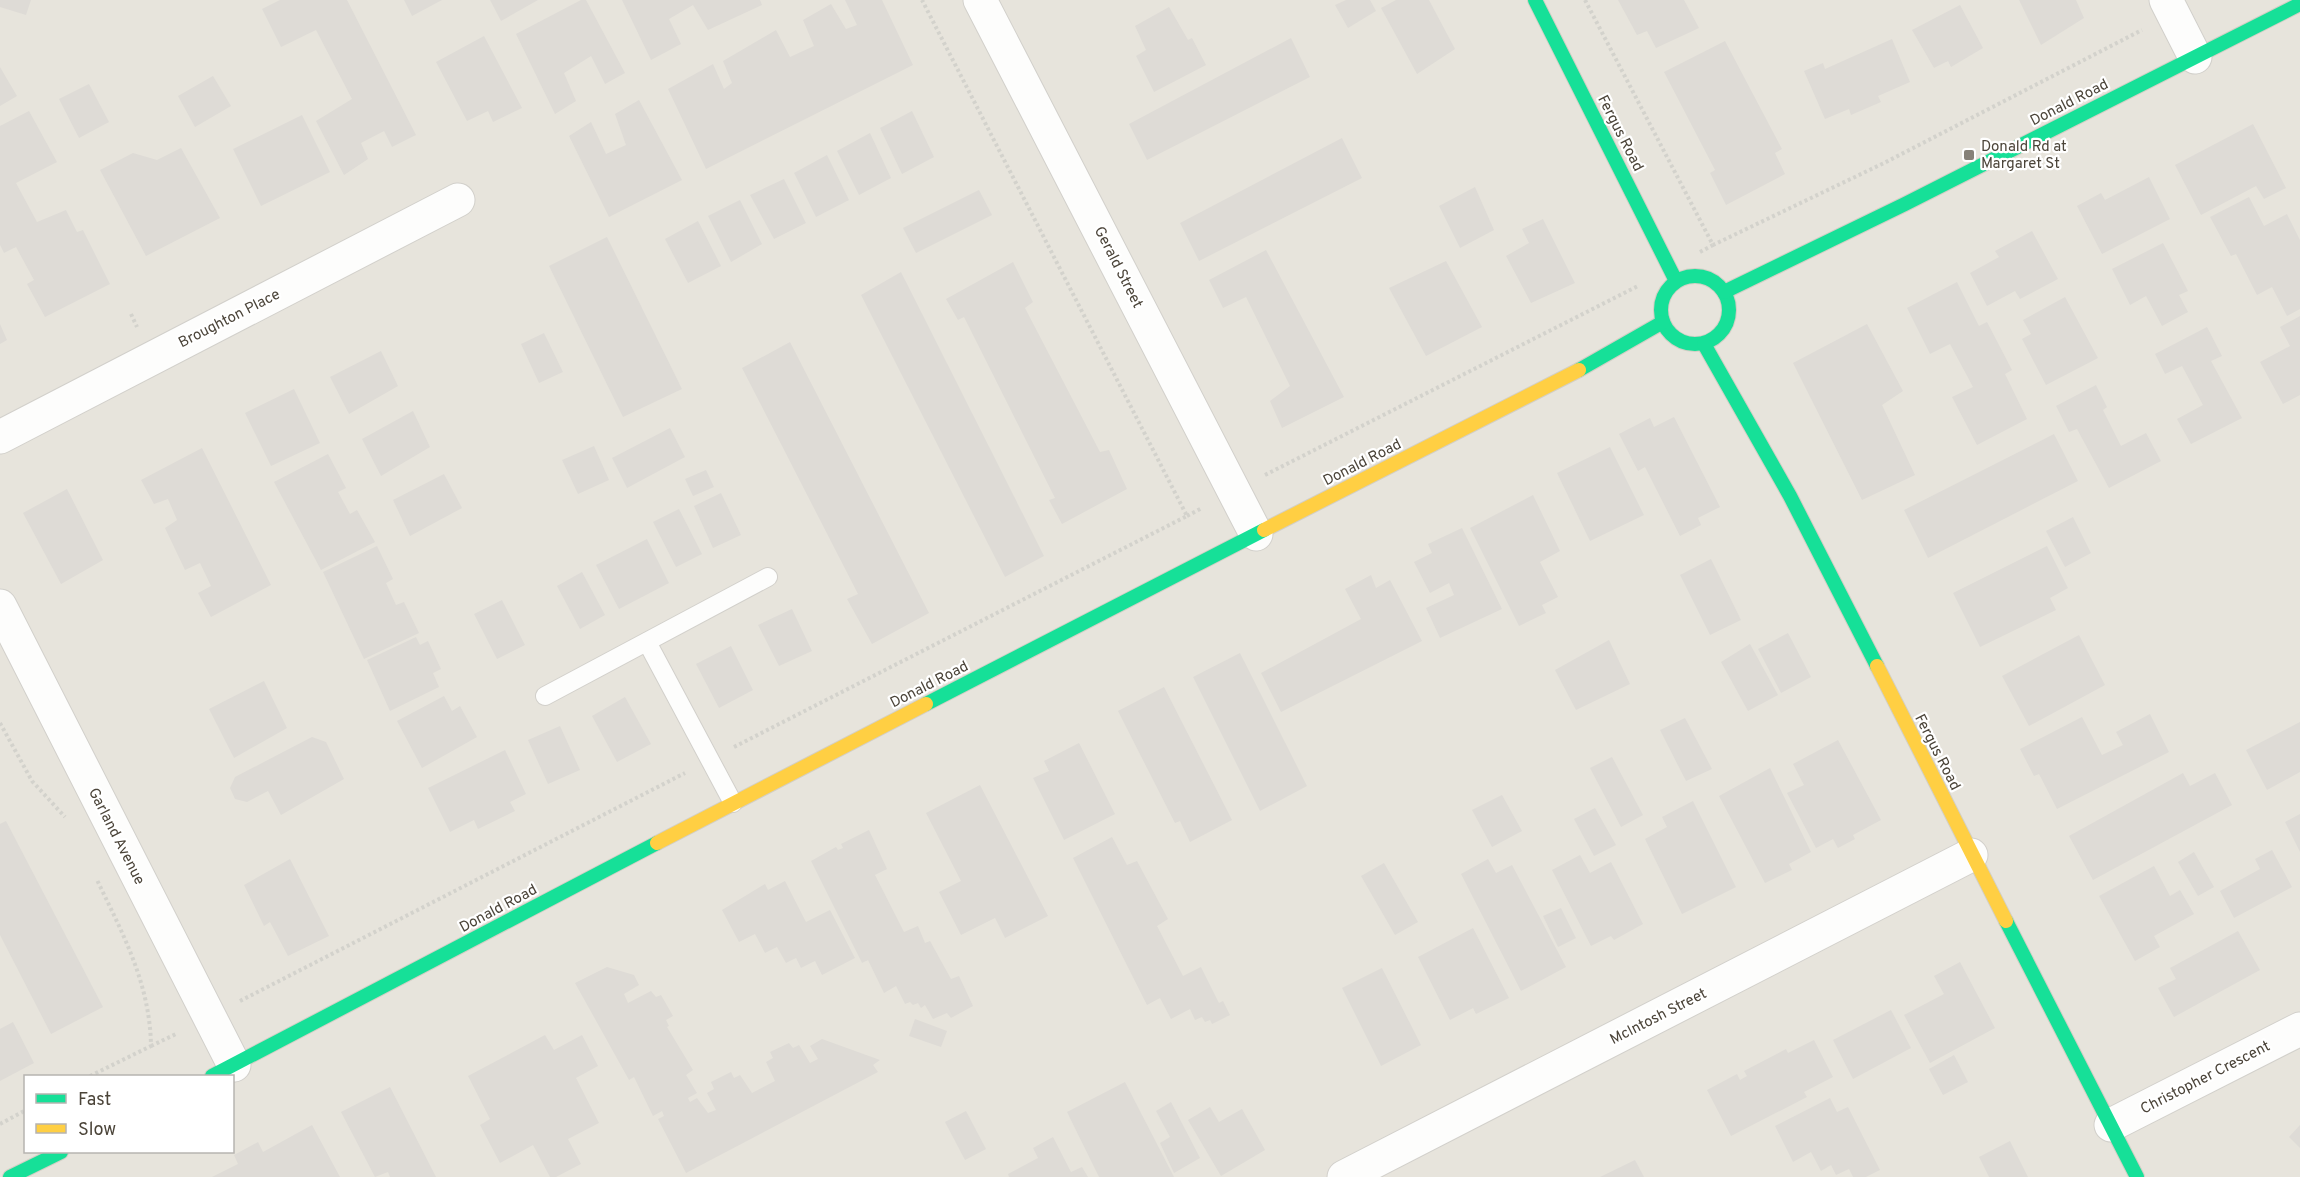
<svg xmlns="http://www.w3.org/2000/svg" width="2300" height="1177" font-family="Overpass,sans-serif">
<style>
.residential{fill:#e7e4dc;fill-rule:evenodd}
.building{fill:#dedbd6}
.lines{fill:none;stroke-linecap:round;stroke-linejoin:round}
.lane-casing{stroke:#d2d0cb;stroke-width:20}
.street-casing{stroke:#d2d0cb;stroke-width:35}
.fast-casing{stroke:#d3cfc5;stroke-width:16}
.slow-casing{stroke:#d3cfc5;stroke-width:16}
.path{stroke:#d3d2cc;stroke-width:4;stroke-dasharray:3 3;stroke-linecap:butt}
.lane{stroke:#fdfdfc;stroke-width:18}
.street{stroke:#fdfdfc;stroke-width:33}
.fast{stroke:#16e098;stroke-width:14}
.slow{stroke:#ffcf43;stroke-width:14}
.poi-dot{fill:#868178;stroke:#fff;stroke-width:2}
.labels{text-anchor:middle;stroke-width:4.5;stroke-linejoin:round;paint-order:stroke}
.street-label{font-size:15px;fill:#4b4439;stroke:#fff}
.poi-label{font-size:15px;fill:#4b4439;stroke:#fff;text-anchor:start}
</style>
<rect width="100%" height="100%" fill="#f4f2ee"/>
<!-- residential -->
<path class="residential" d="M0 0H2300V1177H0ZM26 1076H232V1152H26Z"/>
<!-- building -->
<g class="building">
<polygon points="0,0 31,0 26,15 0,7"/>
<polygon points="280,0 347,0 416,135 392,147 384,131 361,143 368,159 344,175 316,121 352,99 316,30 281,47 262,9"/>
<polygon points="404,0 442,0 412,16"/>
<polygon points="490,0 538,0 501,21"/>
<polygon points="581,0 586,0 625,73 605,84 591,56 564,73 576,101 555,114 516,34"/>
<polygon points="622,0 760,0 762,5 708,30 693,5 669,19 681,44 651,60"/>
<polygon points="845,0 882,0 913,65 706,169 668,89 713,64 724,89 732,83 723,61 776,30 790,57 814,46 803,20 831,4 846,29 857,25"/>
<polygon points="1346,0 1370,0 1376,11 1348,28 1335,5"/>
<polygon points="1396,0 1429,0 1455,49 1417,74 1381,8"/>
<polygon points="1618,0 1684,0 1699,28 1656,48 1647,31 1637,35"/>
<polygon points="2019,0 2076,0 2084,18 2041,45"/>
<polygon points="1960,5 1983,48 1951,67 1948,61 1934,68 1912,30"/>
<polygon points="1169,7 1188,40 1192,38 1206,65 1154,92 1136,56 1146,50 1135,26"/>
<polygon points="484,36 522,108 493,122 488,111 467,121 436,62"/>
<polygon points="1291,38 1310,77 1147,160 1129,124"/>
<polygon points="1892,39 1910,82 1878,96 1881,102 1851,115 1849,109 1825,119 1804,71 1823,63 1825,69"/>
<polygon points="1725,41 1782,149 1775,153 1785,174 1726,205 1710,173 1715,170 1664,72"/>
<polygon points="0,67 17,96 0,106"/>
<polygon points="213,76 231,106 195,127 178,96"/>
<polygon points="89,84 109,122 79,138 59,99"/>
<polygon points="639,100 682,180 609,217 569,136 591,122 606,154 626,145 615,114"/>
<polygon points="29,111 57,162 16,183 37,222 66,210 77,232 83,230 110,284 45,317 27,284 34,280 16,247 4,253 0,245 0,126"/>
<polygon points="912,111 934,157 902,174 880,128"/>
<polygon points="302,115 330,172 261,206 233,149"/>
<polygon points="2253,124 2286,188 2264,199 2256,186 2201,215 2175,165"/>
<polygon points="870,133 891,178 859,195 837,151"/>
<polygon points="1342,138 1362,178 1199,261 1180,223"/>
<polygon points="181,148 220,218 146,256 100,170 133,153 157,160"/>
<polygon points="827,155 849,200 816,217 794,173"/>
<polygon points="2149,177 2170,219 2102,254 2077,206 2101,193 2105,200"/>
<polygon points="784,179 806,223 774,239 750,195"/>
<polygon points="1475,187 1494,230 1460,248 1439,206"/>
<polygon points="979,190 992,215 916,253 903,228"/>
<polygon points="2249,197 2264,226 2287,214 2300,240 2300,309 2287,316 2272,287 2257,295 2236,254 2231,256 2210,217"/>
<polygon points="740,200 762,244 731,262 708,216"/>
<polygon points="1543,219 1575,283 1531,303 1506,256 1529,243 1522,229"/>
<polygon points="698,221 721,266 688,283 665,239"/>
<polygon points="2032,231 2058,279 2020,299 2015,291 1987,306 1970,273 1999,257 1995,251"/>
<polygon points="607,237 682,389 623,417 549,266"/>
<polygon points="2163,243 2188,291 2179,295 2188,312 2162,326 2146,296 2130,305 2112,269"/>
<polygon points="1266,250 1344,397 1282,428 1270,401 1290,386 1246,297 1223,308 1209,280"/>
<polygon points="1446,261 1482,327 1426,356 1389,288"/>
<polygon points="1013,262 1033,302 1025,308 1100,452 1109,450 1127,489 1062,524 1049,500 1055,498 964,317 958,320 946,299"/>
<polygon points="901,272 1044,556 1005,577 861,295"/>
<polygon points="1957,282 1979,326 1987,322 2012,370 2005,374 2027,419 1977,445 1952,397 1973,387 1950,344 1930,354 1907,308"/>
<polygon points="2065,297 2098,358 2046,385 2022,339 2031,334 2023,320"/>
<polygon points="2300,316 2300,395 2283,404 2260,362 2290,346 2280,327"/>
<polygon points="0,324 7,340 0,344"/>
<polygon points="1867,324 1903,391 1882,405 1915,475 1862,500 1793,363"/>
<polygon points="2207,327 2222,356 2211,361 2242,418 2191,444 2177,419 2203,405 2182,366 2165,374 2155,354"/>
<polygon points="544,333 563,372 539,383 521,344"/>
<polygon points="790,342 929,613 872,644 847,599 858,594 742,368"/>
<polygon points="381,351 398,386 349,414 330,377"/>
<polygon points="2096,385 2107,407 2103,410 2121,446 2146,433 2161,461 2109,488 2077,429 2069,432 2056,406"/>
<polygon points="294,389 320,443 271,466 245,413"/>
<polygon points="413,411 430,447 381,476 362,439"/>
<polygon points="1674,417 1720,507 1698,518 1701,525 1680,536 1645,467 1638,471 1619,434 1650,418 1654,427"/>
<polygon points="670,428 685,457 627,488 612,458"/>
<polygon points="2054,434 2078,481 1928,558 1904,510"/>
<polygon points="594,446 609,480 578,494 562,460"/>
<polygon points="1610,447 1644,515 1590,541 1557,473"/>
<polygon points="202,448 271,585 211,617 198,593 211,586 200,563 185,570 165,528 177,520 168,499 154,504 141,480"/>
<polygon points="328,454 346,488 338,492 350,514 357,510 375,542 321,570 274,482"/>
<polygon points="706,470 714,487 693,496 685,479"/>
<polygon points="444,474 462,508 410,536 393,500"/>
<polygon points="67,489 103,560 61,584 23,513"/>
<polygon points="721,493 741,535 713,548 694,506"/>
<polygon points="1533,495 1560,551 1540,562 1558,597 1542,605 1546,613 1519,626 1470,528"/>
<polygon points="679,509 702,554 676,567 653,522"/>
<polygon points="2073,517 2091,553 2065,567 2046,531"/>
<polygon points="1462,528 1502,609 1440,638 1426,608 1454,595 1449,583 1430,593 1414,562 1432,553 1428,544"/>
<polygon points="647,539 669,583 619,609 596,565"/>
<polygon points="377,546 393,579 386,583 396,605 404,602 419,633 364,659 323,572"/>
<polygon points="2047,546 2068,588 2050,598 2056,610 1980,647 1953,593"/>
<polygon points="1711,559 1741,620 1710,635 1680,575"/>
<polygon points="582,572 605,615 580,629 557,586"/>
<polygon points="1371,575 1376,588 1390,580 1422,641 1281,712 1261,673 1361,619 1345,589"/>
<polygon points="502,600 525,645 497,659 474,614"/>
<polygon points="792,609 812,651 779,666 758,625"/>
<polygon points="1788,633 1811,677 1781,693 1758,649"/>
<polygon points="2079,635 2105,685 2029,726 2002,676"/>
<polygon points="416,637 420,645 428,641 441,669 433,673 439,687 390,711 367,660"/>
<polygon points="1609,640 1630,684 1576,710 1555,670"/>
<polygon points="1750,644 1778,695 1748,711 1721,662"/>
<polygon points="731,646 753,690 719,708 696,664"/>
<polygon points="1240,653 1307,786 1260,811 1193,677"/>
<polygon points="264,681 287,728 234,758 209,709"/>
<polygon points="1164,687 1232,820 1190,842 1180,821 1175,823 1118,711"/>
<polygon points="444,696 452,711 460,706 477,737 422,768 397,721"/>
<polygon points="625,697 651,744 617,762 592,716"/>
<polygon points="2150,714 2169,752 2057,809 2039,774 2034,776 2020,749 2082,717 2102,755 2123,745 2116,732"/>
<polygon points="1685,718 1712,769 1686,781 1660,730"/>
<polygon points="2300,722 2300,772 2267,790 2246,750"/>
<polygon points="560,726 580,770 548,784 528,740"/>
<polygon points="312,737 326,742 344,779 281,815 268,791 247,802 235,799 230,788 235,777"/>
<polygon points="1838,740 1881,820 1853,835 1855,839 1838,848 1833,839 1816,848 1787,793 1804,785 1793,764"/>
<polygon points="1079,743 1115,814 1064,840 1033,778 1049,771 1044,761"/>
<polygon points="505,750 526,794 510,802 515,811 478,829 474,820 450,832 428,788"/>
<polygon points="1612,757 1643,815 1621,827 1590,768"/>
<polygon points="1770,768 1811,852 1789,864 1792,870 1765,883 1719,796"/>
<polygon points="2183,773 2190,786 2215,773 2232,805 2093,880 2069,836"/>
<polygon points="980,785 1048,916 1005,938 995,918 961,935 939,892 961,881 926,813"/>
<polygon points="1502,795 1522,831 1492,847 1472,810"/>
<polygon points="1693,801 1736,887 1682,914 1645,839 1667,827 1662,817"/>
<polygon points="1595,808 1616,845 1594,856 1574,819"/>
<polygon points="2300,814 2300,852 2285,822"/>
<polygon points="6,821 103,1007 51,1034 0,935 0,824"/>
<polygon points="869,830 887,869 875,875 904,932 918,926 925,943 930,941 951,979 959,976 973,1006 951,1018 947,1013 933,1019 925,1005 921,1008 918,1003 913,1005 910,1002 905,1004 896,986 884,993 868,960 862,963 811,861 836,847 838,850 843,848 841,844"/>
<polygon points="1112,837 1127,865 1137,861 1168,919 1157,926 1183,976 1201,967 1219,1003 1223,1001 1230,1015 1212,1024 1210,1020 1205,1022 1202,1017 1195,1020 1190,1009 1171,1019 1160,998 1147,1005 1073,858"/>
<polygon points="2272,850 2292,887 2234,918 2220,891 2260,869 2255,859"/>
<polygon points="2194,852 2214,887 2198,896 2178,862"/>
<polygon points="1580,855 1590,873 1611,862 1643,924 1614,940 1611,936 1591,946 1552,870"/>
<polygon points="290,859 329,936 288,956 270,922 264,926 244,885"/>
<polygon points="1488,859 1496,873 1512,865 1566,967 1521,991 1461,874"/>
<polygon points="1384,863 1418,922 1395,935 1361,876"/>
<polygon points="2154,866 2170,896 2180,890 2194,914 2154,936 2160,947 2135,961 2099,896"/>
<polygon points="785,881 806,922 830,910 855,958 822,975 815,961 801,968 796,958 786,963 777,947 765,953 755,934 739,942 722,910 765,884 768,890"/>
<polygon points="1561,908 1576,938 1558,947 1543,916"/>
<polygon points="1473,928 1509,998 1476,1014 1473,1008 1450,1020 1418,957"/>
<polygon points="2238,931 2260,970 2174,1017 2158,988 2176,979 2170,968"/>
<polygon points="1960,962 1995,1028 1930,1063 1904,1015 1944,994 1934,976"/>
<polygon points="607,967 634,975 639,985 624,994 628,1003 651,991 656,997 661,995 673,1016 666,1020 669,1026 667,1027 693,1070 686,1075 697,1093 688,1098 690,1102 697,1098 708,1113 716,1110 707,1093 714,1089 711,1082 731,1072 734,1078 740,1075 752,1093 775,1081 766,1062 773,1058 770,1052 789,1043 793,1048 799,1045 810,1063 818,1059 810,1046 822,1039 880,1060 873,1065 878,1072 686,1173 658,1119 664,1116 662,1111 653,1116 634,1077 629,1080 575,983"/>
<polygon points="1382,968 1421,1045 1381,1066 1342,988"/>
<polygon points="1891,1010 1911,1048 1853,1079 1833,1040"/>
<polygon points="915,1019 947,1031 941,1047 909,1036"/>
<polygon points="13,1022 34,1063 0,1081 0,1029"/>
<polygon points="545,1035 554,1050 582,1035 598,1066 576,1078 599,1123 568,1139 581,1164 556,1177 550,1177 533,1145 500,1163 480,1125 490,1119 468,1076"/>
<polygon points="1814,1040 1833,1077 1804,1092 1807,1097 1731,1136 1707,1090 1737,1074 1740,1080 1747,1076 1744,1071 1786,1049 1788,1053"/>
<polygon points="1954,1055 1968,1082 1943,1095 1929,1069"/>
<polygon points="1125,1082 1174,1177 1099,1177 1067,1112"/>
<polygon points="390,1087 436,1177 390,1177 388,1172 375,1177 341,1112"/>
<polygon points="1830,1098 1837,1112 1848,1107 1880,1170 1866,1177 1853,1177 1849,1169 1836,1175 1831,1165 1821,1171 1811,1152 1793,1162 1775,1126"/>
<polygon points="1171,1102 1200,1158 1174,1173 1160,1143 1170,1137 1156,1111"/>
<polygon points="1210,1107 1219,1122 1242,1109 1265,1150 1221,1176 1188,1120"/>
<polygon points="966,1111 986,1149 965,1160 945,1122"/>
<polygon points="312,1125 340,1177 212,1177 238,1164 234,1155 258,1142 263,1152"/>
<polygon points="2300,1125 2300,1148 2289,1137"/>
<polygon points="1053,1137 1071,1172 1082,1167 1088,1177 1009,1177 1008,1174 1038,1158 1033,1148"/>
<polygon points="2010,1141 2028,1177 1989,1177 1979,1157"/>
<polygon points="1635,1160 1644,1177 1600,1177"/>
</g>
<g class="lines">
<!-- lane casing -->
<g class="lane-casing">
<g id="lane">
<polyline points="647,642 733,803"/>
<polyline points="545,696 768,577"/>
</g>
</g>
<!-- street casing -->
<g class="street-casing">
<g id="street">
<polyline points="980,0 1256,534"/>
<polyline points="2166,0 2195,57"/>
<polyline points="0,437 458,200"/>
<polyline points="0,606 234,1065"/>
<polyline points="2111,1125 2300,1029"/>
<polyline points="1344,1177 1971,855"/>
</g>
</g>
<!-- fast casing -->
<g class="fast-casing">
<g id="fast">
<polyline points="1535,0 1676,281"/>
<circle cx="1695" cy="310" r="34"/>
<polyline points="1724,292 1905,204 2300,4"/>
<polyline points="1704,344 1790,496 1877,666"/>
<polyline points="1579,370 1663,322"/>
<polyline points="926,704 1264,530"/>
<polyline points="2006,921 2137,1177"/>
<polyline points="212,1076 657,843"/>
<polyline points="10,1177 61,1152"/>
</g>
</g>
<!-- slow casing -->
<g class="slow-casing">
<g id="slow">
<polyline points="1264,530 1579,370"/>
<polyline points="1877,666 2006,921"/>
<polyline points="657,843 926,704"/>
</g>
</g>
<!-- path -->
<g class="path">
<polyline points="1585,0 1713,245 1884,163 2142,30"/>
<polyline points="1700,252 1713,245"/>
<polyline points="131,314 137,327"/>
<polyline points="1265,475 1638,286"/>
<polyline points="1187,516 1202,508"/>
<polyline points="0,723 32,781 65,817"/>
<polyline points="734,747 1187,516 922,0"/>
<polyline points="240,1001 685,773"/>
<polyline points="151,1046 178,1033"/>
<path d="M90 1076 151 1046C150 984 123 934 97 880"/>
<polyline points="0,1124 26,1110"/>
</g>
<!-- lane -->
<use href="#lane" class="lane"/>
<!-- street -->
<use href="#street" class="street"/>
<!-- fast -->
<use href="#fast" class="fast"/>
<!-- slow -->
<use href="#slow" class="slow"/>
</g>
<!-- markers -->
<rect class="poi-dot" x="1963" y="149" width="12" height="12" rx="3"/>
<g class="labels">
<!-- street labels -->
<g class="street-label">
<text transform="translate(2069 102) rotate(-27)" y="5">Donald Road</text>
<text transform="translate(1621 133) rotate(63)" y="5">Fergus Road</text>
<text transform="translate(1119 267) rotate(63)" y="5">Gerald Street</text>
<text transform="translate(229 318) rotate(-27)" y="5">Broughton Place</text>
<text transform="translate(1362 462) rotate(-27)" y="5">Donald Road</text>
<text transform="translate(929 684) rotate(-27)" y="5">Donald Road</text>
<text transform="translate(1938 752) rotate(63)" y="5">Fergus Road</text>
<text transform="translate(117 836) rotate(63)" y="5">Garland Avenue</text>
<text transform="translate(498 908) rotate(-28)" y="5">Donald Road</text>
<text transform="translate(1658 1016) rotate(-27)" y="5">McIntosh Street</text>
<text transform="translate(2205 1077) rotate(-27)" y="5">Christopher Crescent</text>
</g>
<!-- poi labels -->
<g class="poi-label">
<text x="1981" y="151">Donald Rd at<tspan x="1981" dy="17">Margaret St</tspan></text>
</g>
</g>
<!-- legend -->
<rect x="24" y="1075" width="210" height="78" fill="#ffffff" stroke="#b7b4b0" stroke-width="1.5"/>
<rect x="36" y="1094" width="30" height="9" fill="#16e098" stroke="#b7b4b0" stroke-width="1.5"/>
<text x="78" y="1105" font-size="18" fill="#4b4439">Fast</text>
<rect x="36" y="1124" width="30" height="9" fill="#ffcf43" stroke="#b7b4b0" stroke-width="1.5"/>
<text x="78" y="1135" font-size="18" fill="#4b4439">Slow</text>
</svg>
